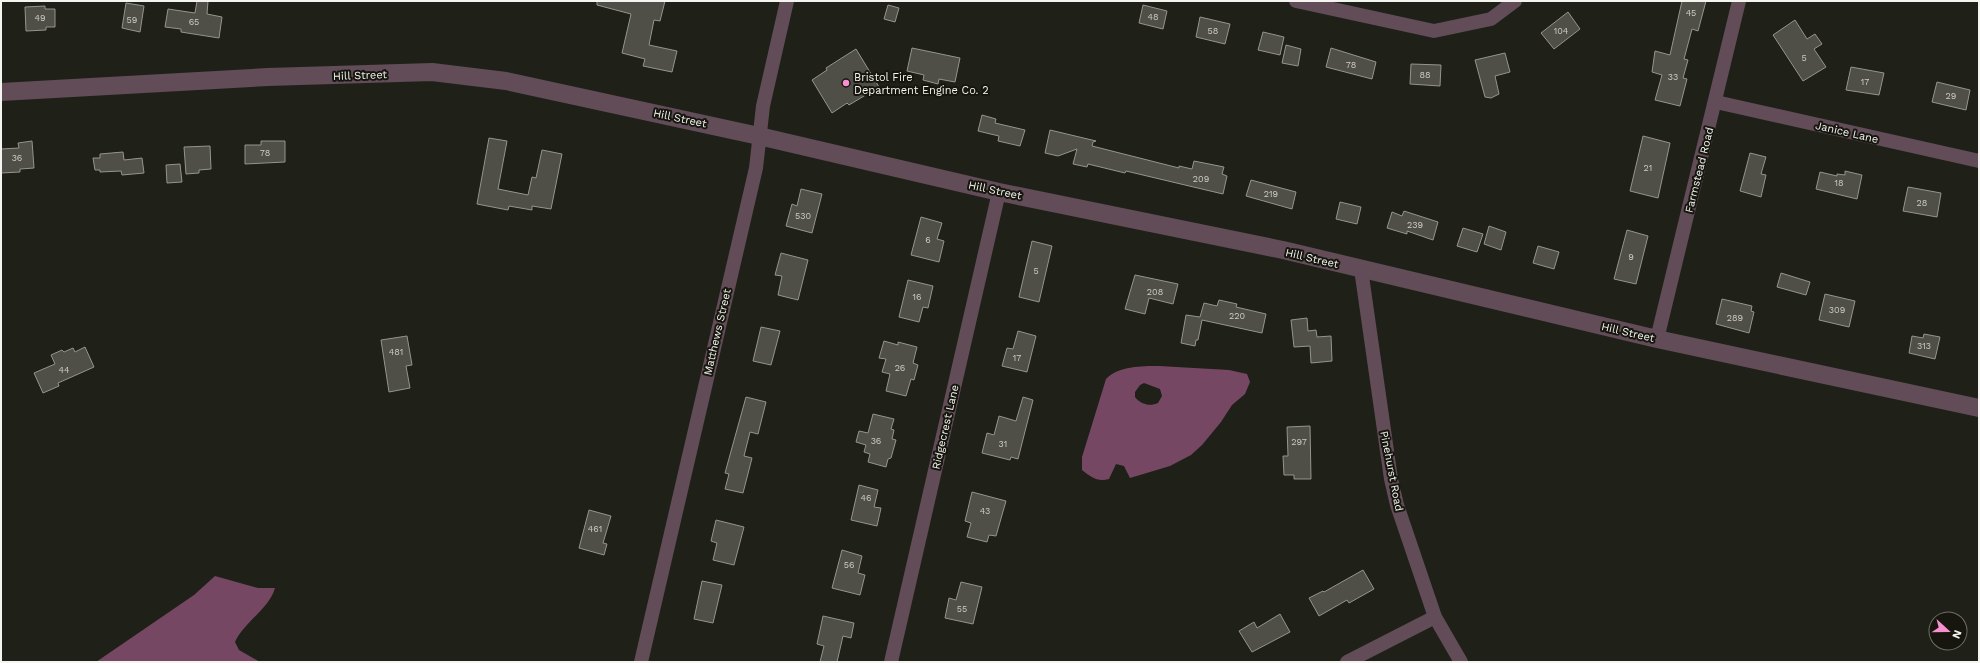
<svg xmlns="http://www.w3.org/2000/svg" width="1980" height="663" font-family="'Work Sans',sans-serif">
<style>
.water{fill:#764763;fill-rule:evenodd}
.building{fill:#4f4f47;stroke:#94958c}
.lines{fill:none;stroke-linecap:round;stroke-linejoin:round}
.minor{stroke:#614c58;stroke-width:14}
.tertiary{stroke:#614c58;stroke-width:18}
.poi-dot{fill:#f790ce;stroke:#16160f;stroke-width:1.5}
.labels{text-anchor:middle;stroke-width:4;stroke-linejoin:round;paint-order:stroke}
.number-label{font-size:9px;fill:#cbccc6}
.street-label{font-size:11px;fill:#f4f5f0;stroke:#16160f}
.poi-label{font-size:11px;fill:#f4f5f0;stroke:#16160f;text-anchor:start}
</style>
<rect width="100%" height="100%" fill="#1f2018"/>
<!-- water -->
<g class="water">
<path d="M1159 366 1229 370 1247 374 1250 382 1245 394 1232 405 1221 422 1202 445 1191 455 1170 466 1130 478 1124 466 1116 464 1109 479C1097 482 1091 477 1082 470V457L1106 379C1118 366 1142 366 1159 366ZM1144 383 1160 389 1162 396 1158 403C1150 407 1140 404 1135 397V392L1140 385Z"/>
<path d="M215 576 258 588H275C269 609 244 622 235 642L239 650 260 662H96L194 595Z"/>
</g>
<!-- building -->
<g class="building">
<polygon points="197,1 208,1 207,14 222,17 219,38 181,32 181,29 165,27 168,9 195,13"/>
<polygon points="597,1 665,1 660,21 654,20 649,45 677,51 672,72 643,66 645,59 622,53 631,14 597,5"/>
<polygon points="1682,1 1706,1 1698,31 1692,29 1684,59 1688,60 1683,78 1687,79 1680,106 1655,100 1662,75 1652,72 1655,51 1670,55"/>
<polygon points="126,3 144,6 140,32 122,28"/>
<polygon points="888,5 899,8 895,22 884,19"/>
<polygon points="1143,5 1167,11 1163,29 1139,23"/>
<polygon points="45,6 45,9 55,9 55,27 46,27 46,30 26,31 25,7"/>
<polygon points="1568,12 1580,29 1554,49 1541,33"/>
<polygon points="1200,17 1230,24 1225,44 1196,37"/>
<polygon points="1795,20 1807,39 1815,34 1822,44 1814,49 1826,67 1803,81 1773,35"/>
<polygon points="1263,32 1284,37 1280,55 1258,50"/>
<polygon points="1286,45 1301,49 1298,66 1282,63"/>
<polygon points="912,48 960,58 955,82 939,79 938,84 923,80 924,75 907,71"/>
<polygon points="1331,48 1376,62 1372,79 1326,67"/>
<polygon points="856,49 879,87 849,105 847,103 832,113 812,80 827,70 826,68"/>
<polygon points="1505,53 1510,72 1495,76 1499,94 1491,98 1485,97 1475,60"/>
<polygon points="1411,64 1441,65 1440,86 1410,84"/>
<polygon points="1851,67 1884,73 1879,95 1846,90"/>
<polygon points="1937,82 1970,90 1966,110 1932,102"/>
<polygon points="982,115 996,119 995,123 1025,130 1020,146 998,141 999,136 978,131"/>
<polygon points="1050,130 1096,141 1093,142 1092,146 1179,168 1179,166 1192,169 1194,161 1224,167 1222,174 1227,176 1223,194 1126,171 1125,173 1088,164 1087,167 1073,164 1077,149 1058,156 1045,153"/>
<polygon points="1643,136 1670,143 1658,198 1630,191"/>
<polygon points="489,138 507,141 498,189 528,195 532,177 536,178 542,150 562,154 551,209 532,206 532,210 509,206 508,210 477,204"/>
<polygon points="32,141 34,168 20,169 20,172 1,173 1,149 19,148 18,143"/>
<polygon points="261,141 285,141 285,162 245,164 245,145 261,145"/>
<polygon points="210,146 211,169 199,170 199,173 186,174 184,147"/>
<polygon points="123,152 124,160 142,158 144,173 122,175 121,171 100,172 100,170 95,170 93,158 100,158 100,154"/>
<polygon points="1750,153 1766,157 1761,174 1766,175 1761,197 1740,191"/>
<polygon points="180,164 182,182 167,183 166,165"/>
<polygon points="1845,171 1862,175 1857,199 1816,189 1820,172 1837,176 1837,174 1845,175"/>
<polygon points="1251,180 1296,192 1292,209 1246,196"/>
<polygon points="1908,187 1941,193 1937,217 1903,211"/>
<polygon points="801,189 822,194 812,233 786,226 792,204 797,206"/>
<polygon points="1340,202 1361,207 1357,224 1336,219"/>
<polygon points="1404,211 1438,222 1433,240 1407,231 1407,234 1387,228 1392,212 1402,216"/>
<polygon points="921,217 942,223 937,239 944,241 939,262 911,255"/>
<polygon points="1489,226 1506,232 1501,250 1484,244"/>
<polygon points="1463,228 1483,234 1477,252 1457,246"/>
<polygon points="1627,230 1648,236 1636,284 1614,279"/>
<polygon points="1032,241 1052,246 1039,302 1019,297"/>
<polygon points="1538,246 1559,252 1554,269 1533,263"/>
<polygon points="781,253 808,260 798,300 778,295 782,276 775,275"/>
<polygon points="1781,273 1810,282 1806,295 1777,287"/>
<polygon points="1135,275 1178,284 1173,304 1149,298 1145,314 1125,309"/>
<polygon points="908,280 933,286 928,308 923,307 919,322 899,317"/>
<polygon points="1825,294 1855,301 1849,327 1819,320"/>
<polygon points="1722,299 1752,306 1751,311 1754,312 1749,333 1716,324"/>
<polygon points="1219,300 1237,304 1236,307 1266,314 1262,333 1202,320 1198,340 1196,340 1195,346 1181,343 1186,315 1200,317 1204,303 1217,306"/>
<polygon points="1307,318 1308,331 1316,330 1317,337 1331,336 1332,361 1311,363 1310,346 1294,347 1291,320"/>
<polygon points="761,327 780,331 771,365 753,361"/>
<polygon points="1018,331 1036,336 1027,372 1002,366 1007,348 1013,349"/>
<polygon points="1924,334 1940,337 1935,359 1909,353 1912,336 1923,338"/>
<polygon points="407,336 412,365 406,366 410,388 389,392 381,340"/>
<polygon points="884,341 898,345 898,342 917,347 913,363 918,365 914,380 911,379 906,396 886,391 890,374 882,372 886,359 879,358"/>
<polygon points="85,347 94,367 58,383 59,386 43,393 34,373 55,364 51,355 62,350 64,352 73,348 75,352"/>
<polygon points="746,397 766,402 758,434 750,432 744,456 752,458 743,493 725,489 729,474 725,473"/>
<polygon points="1023,397 1033,400 1018,459 1011,457 1010,460 982,453 987,433 994,435 999,416 1016,421"/>
<polygon points="873,414 894,419 891,429 894,430 892,439 896,440 891,458 888,459 886,467 868,462 870,454 864,452 866,445 856,442 859,431 868,433"/>
<polygon points="1310,426 1311,479 1294,479 1294,475 1284,475 1283,456 1288,456 1287,427"/>
<polygon points="859,485 878,490 874,507 881,508 877,526 851,520"/>
<polygon points="972,492 1006,501 996,536 989,535 987,542 967,537 971,523 965,521"/>
<polygon points="589,510 611,516 603,543 607,544 604,555 579,548"/>
<polygon points="716,520 744,527 734,565 713,560 717,543 711,541"/>
<polygon points="842,550 862,556 858,573 865,575 860,595 832,588"/>
<polygon points="1363,570 1374,589 1349,603 1347,600 1319,616 1309,598 1323,591 1324,592"/>
<polygon points="702,581 722,585 713,623 694,619"/>
<polygon points="961,582 982,587 973,624 945,618 949,598 956,600"/>
<polygon points="1280,614 1290,632 1252,652 1239,631 1254,622 1257,628"/>
<polygon points="823,616 854,623 851,638 843,636 837,662 820,662 824,646 817,644"/>
</g>
<g class="lines">
<!-- minor -->
<g class="minor">
<polyline points="1296,1 1434,31 1491,19 1515,1"/>
<polyline points="1716,102 1979,161"/>
<polyline points="1361,269 1391,479 1397,505 1435,617 1461,662"/>
<polyline points="1657,339 1739,1"/>
<polyline points="641,662 756,168 763,106 787,1"/>
<polyline points="891,662 999,192"/>
<polyline points="1347,662 1435,617"/>
</g>
<!-- tertiary -->
<polyline class="tertiary" points="1,92 268,77 432,72 506,81 759,136 999,192 1283,250 1657,339 1979,408"/>
</g>
<!-- markers -->
<circle class="poi-dot" cx="846" cy="83" r="4"/>
<g class="labels">
<!-- number labels -->
<g class="number-label">
<text x="1691" y="16">45</text>
<text x="1153" y="20">48</text>
<text x="40" y="21">49</text>
<text x="132" y="23">59</text>
<text x="194" y="25">65</text>
<text x="1213" y="34">58</text>
<text x="1561" y="34">104</text>
<text x="1804" y="61">5</text>
<text x="1351" y="68">78</text>
<text x="1425" y="78">88</text>
<text x="1673" y="80">33</text>
<text x="1865" y="85">17</text>
<text x="1951" y="99">29</text>
<text x="265" y="156">78</text>
<text x="17" y="161">36</text>
<text x="1648" y="171">21</text>
<text x="1201" y="182">209</text>
<text x="1839" y="186">18</text>
<text x="1271" y="197">219</text>
<text x="1922" y="206">28</text>
<text x="803" y="219">530</text>
<text x="1415" y="228">239</text>
<text x="928" y="243">6</text>
<text x="1631" y="260">9</text>
<text x="1036" y="274">5</text>
<text x="1155" y="295">208</text>
<text x="917" y="300">16</text>
<text x="1837" y="313">309</text>
<text x="1237" y="319">220</text>
<text x="1735" y="321">289</text>
<text x="1924" y="349">313</text>
<text x="396" y="355">481</text>
<text x="1017" y="361">17</text>
<text x="900" y="371">26</text>
<text x="64" y="373">44</text>
<text x="876" y="444">36</text>
<text x="1299" y="445">297</text>
<text x="1003" y="447">31</text>
<text x="866" y="501">46</text>
<text x="985" y="514">43</text>
<text x="595" y="532">461</text>
<text x="849" y="568">56</text>
<text x="962" y="612">55</text>
</g>
<!-- street labels -->
<g class="street-label">
<text transform="translate(360 75) rotate(-2)" y="4">Hill Street</text>
<text transform="translate(680 118) rotate(12)" y="4">Hill Street</text>
<text transform="translate(1847 132) rotate(13)" y="4">Janice Lane</text>
<text transform="translate(1699 170) rotate(-76)" y="4">Farmstead Road</text>
<text transform="translate(995 190) rotate(12)" y="4">Hill Street</text>
<text transform="translate(1312 258) rotate(13)" y="4">Hill Street</text>
<text transform="translate(717 332) rotate(-77)" y="4">Matthews Street</text>
<text transform="translate(1628 332) rotate(13)" y="4">Hill Street</text>
<text transform="translate(945 427) rotate(-77)" y="4">Ridgecrest Lane</text>
<text transform="translate(1392 471) rotate(79)" y="4">Pinehurst Road</text>
</g>
<!-- poi labels -->
<g class="poi-label">
<text x="854" y="81">Bristol Fire<tspan x="854" dy="13">Department Engine Co. 2</tspan></text>
</g>
</g>
<!-- border -->
<rect width="1980" height="663" fill="none" stroke="#f4f5f0" stroke-width="4"/>
<!-- north arrow -->
<g transform="translate(1948 631) rotate(111)"><circle r="19" fill="#16160f" stroke="#6f6f69"/>
<path d="M0-3L7 15L0 10L-7 15Z" fill="#f790ce"/>
<text y="-6" font-size="11" font-weight="bold" text-anchor="middle" fill="#f4f5f0">N</text>
</g>
</svg>
